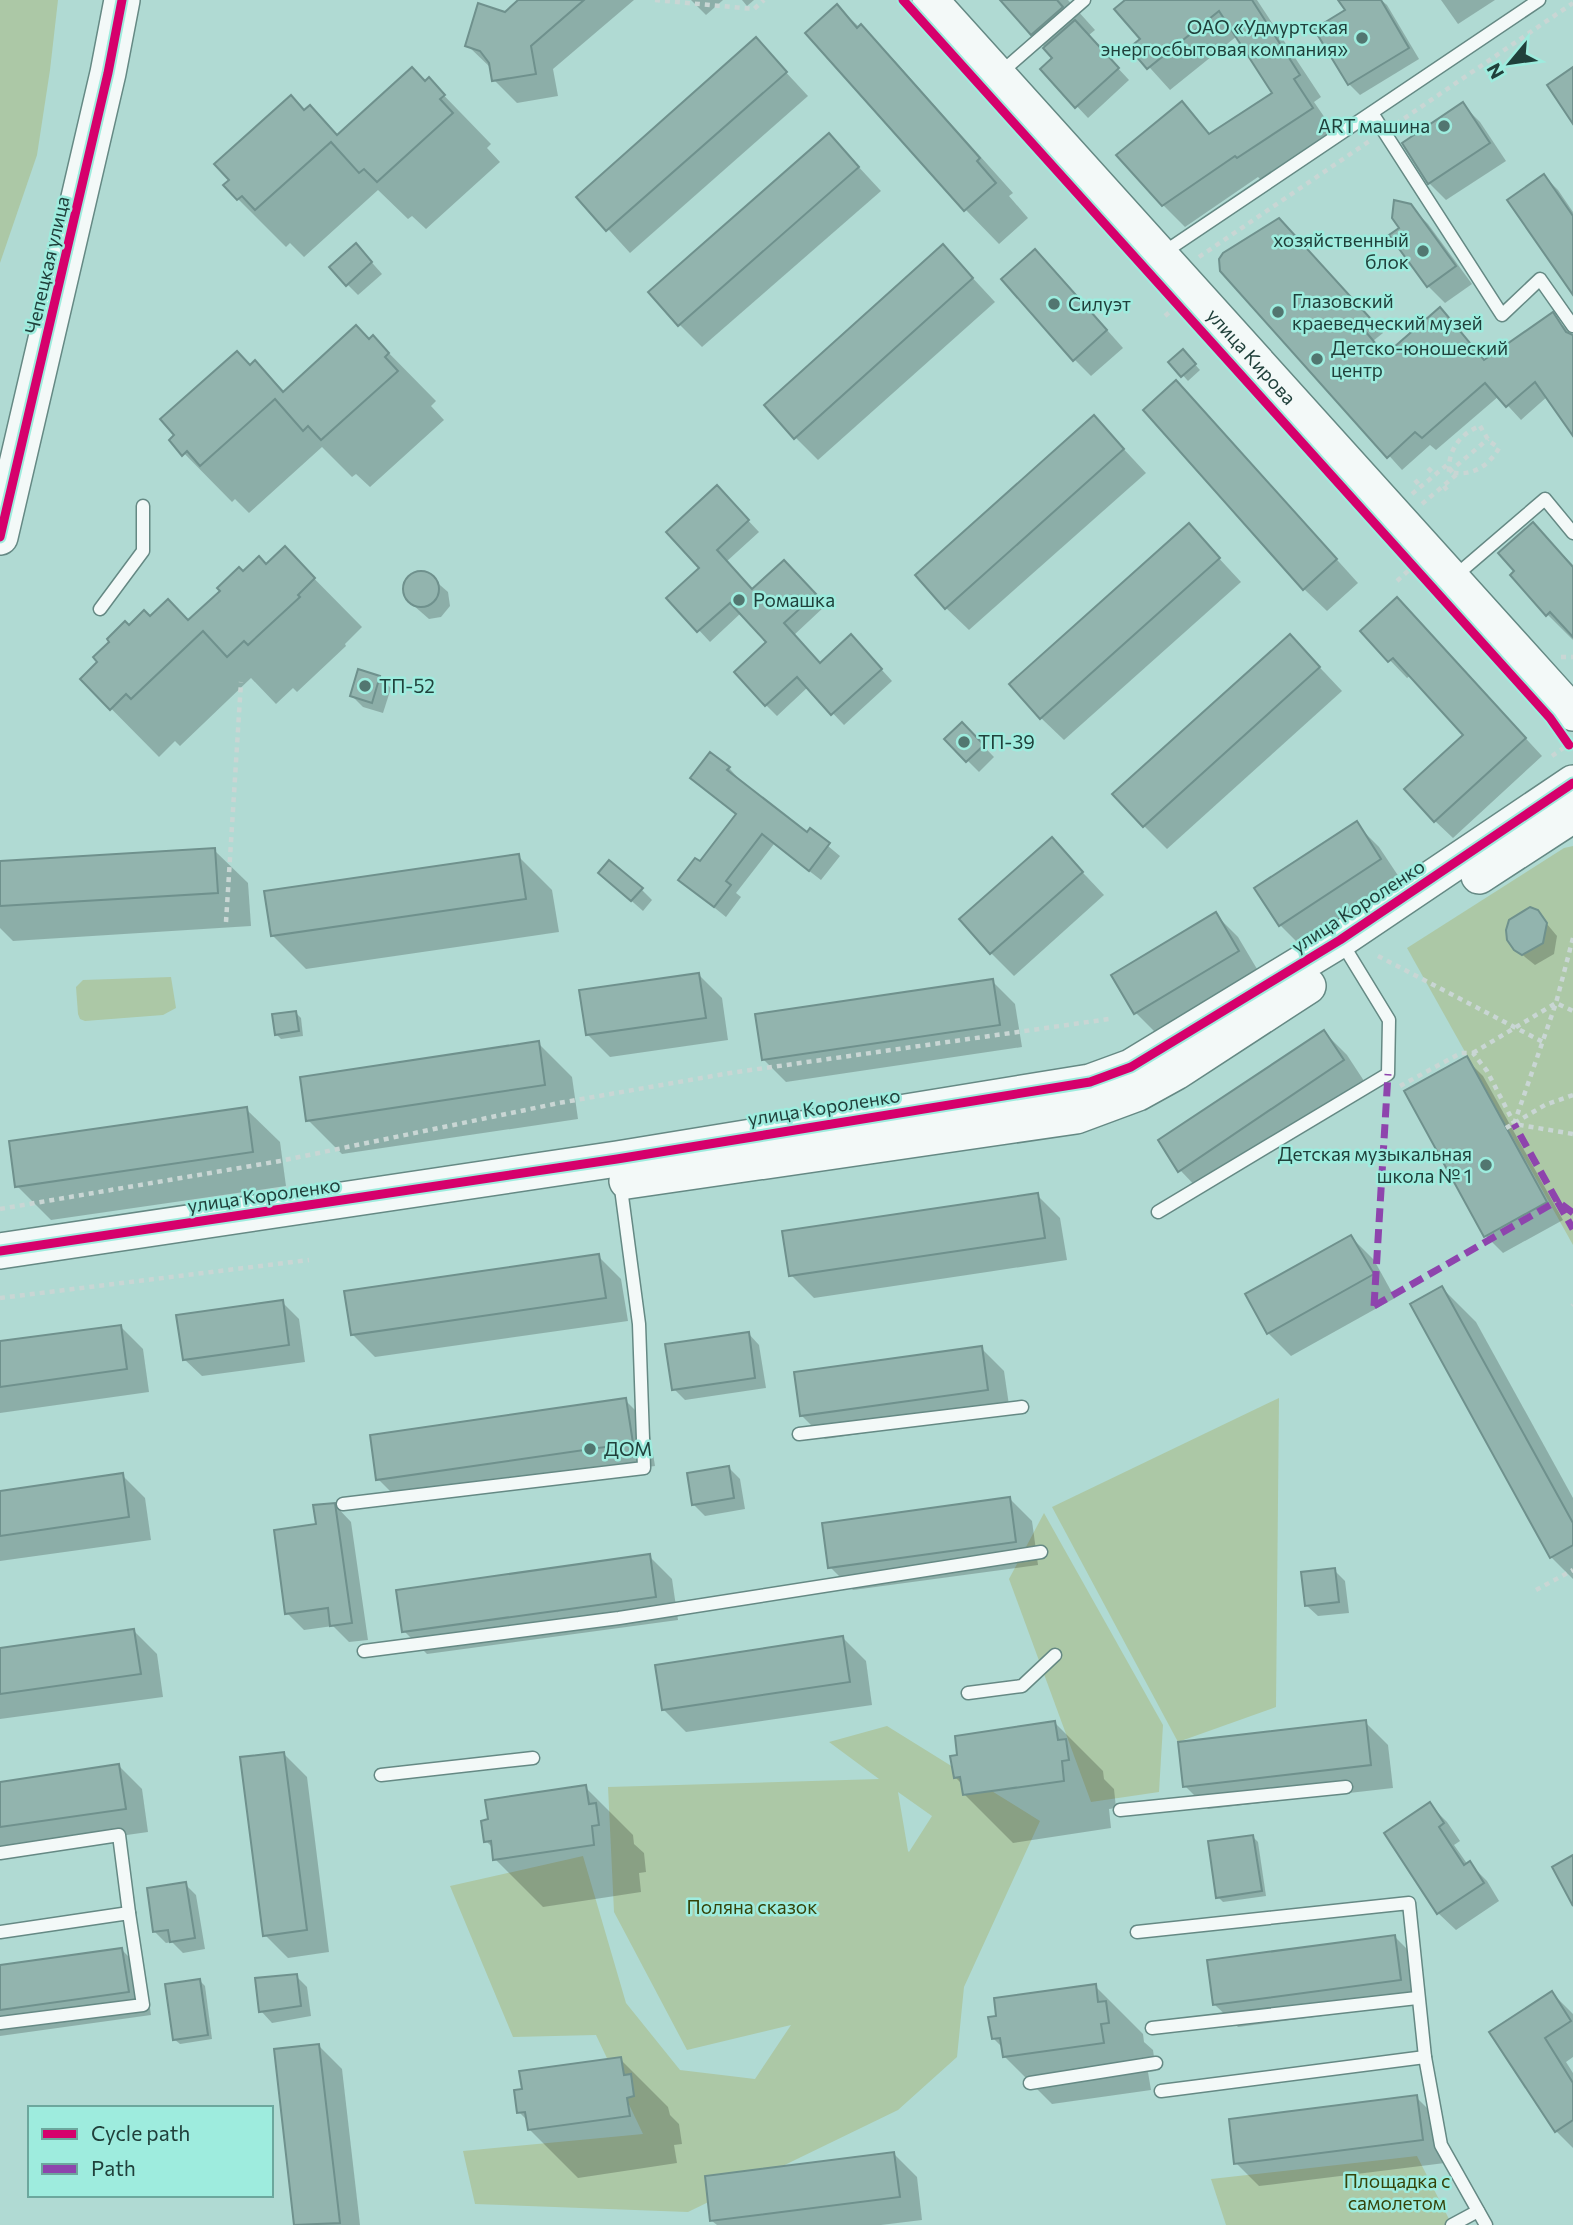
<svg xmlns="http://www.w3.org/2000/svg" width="1573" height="2225" font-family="Commissioner,sans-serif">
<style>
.green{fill:#acc8a6;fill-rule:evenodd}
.shadow{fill:#0003}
.building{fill:#92b4ae;stroke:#6f918d;stroke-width:2}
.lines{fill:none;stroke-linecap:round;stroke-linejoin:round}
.lane-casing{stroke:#658984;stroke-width:15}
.secondary-casing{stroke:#658984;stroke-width:38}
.path{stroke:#c9d6d4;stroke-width:4.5;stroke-dasharray:5 5;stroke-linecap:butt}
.lane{stroke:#f3f9f8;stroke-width:12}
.secondary{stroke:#f3f9f8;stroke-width:35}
.quiet{stroke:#8e44ad;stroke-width:7;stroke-dasharray:14 7;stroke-linecap:butt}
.cycleway-casing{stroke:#9eecde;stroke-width:13}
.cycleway{stroke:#d6006c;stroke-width:9}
.poi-dot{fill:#527670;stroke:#9eecde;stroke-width:2.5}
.labels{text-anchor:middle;stroke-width:5;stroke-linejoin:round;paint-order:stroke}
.poi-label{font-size:19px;fill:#20403b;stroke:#9eecde;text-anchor:start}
.street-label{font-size:19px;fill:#20403b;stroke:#9eecde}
.park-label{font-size:19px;fill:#354309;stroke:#9eecde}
</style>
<rect width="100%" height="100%" fill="#b0dad3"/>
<!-- green -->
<g class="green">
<polygon points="0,0 58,0 50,70 37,155 0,263"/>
<polygon points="1573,846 1573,1245 1407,948 1564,848"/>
<polygon points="171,977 176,1008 163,1015 85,1021 80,1019 78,1014 76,987 83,980"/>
<polygon points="1279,1398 1276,1707 1178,1742 1052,1507"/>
<polygon points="1044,1513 1163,1725 1159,1792 1091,1802 1009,1579"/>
<path d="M887 1726 1040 1821 964 1987 957 2057 898 2110 688 2212 475 2204 463 2151 643 2134 596 2035 513 2037 450 1886 583 1856 626 2003 680 2070 755 2079 791 2025 687 2050 614 1912 608 1787 879 1779 829 1742ZM898 1792 932 1816 909 1852 908 1851Z"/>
<polygon points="1417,2156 1452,2225 1226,2225 1211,2179"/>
</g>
<!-- shadow -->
<g class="shadow">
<polygon points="520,0 634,0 553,69 558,96 517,103 494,80 492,69 467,45"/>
<polygon points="691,0 723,0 706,15"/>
<polygon points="742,0 754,0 747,6"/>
<polygon points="1003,0 1068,0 1095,30 1089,35 1090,38 1129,80 1088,118 1042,69 1054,58"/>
<polygon points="1127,0 1257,0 1321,97 1314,102 1334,131 1260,179 1258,177 1185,227 1163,205 1182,103 1211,135 1274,94 1237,36 1170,90 1132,48 1142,40"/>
<polygon points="1365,0 1381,0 1387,5 1419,59 1360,95 1349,84"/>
<polygon points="1441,0 1495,0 1458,24"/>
<polygon points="837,6 895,61 1013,193 1009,196 1028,218 999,244 966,210 807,33"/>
<polygon points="756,40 808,96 630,253 579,197"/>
<polygon points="429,80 491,144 487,148 500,162 426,229 412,216 408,219 378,190 304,257 290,243 286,247 238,199 310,107 339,136"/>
<polygon points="1463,105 1480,122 1506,161 1446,200 1429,183"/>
<polygon points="829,135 881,191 702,347 679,324"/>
<polygon points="1544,176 1558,190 1573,212 1573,292"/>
<polygon points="1410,206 1428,224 1472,284 1445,303 1428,286 1402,229"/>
<polygon points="1293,234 1383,333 1373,341 1386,356 1440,309 1486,361 1552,314 1573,336 1573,433 1548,396 1521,420 1499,396 1436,450 1430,445 1402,470 1222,270"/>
<polygon points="943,246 995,302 818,460 796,438"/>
<polygon points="367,257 382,274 358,295 347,284"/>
<polygon points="1052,268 1123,348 1091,376 1074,359"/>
<polygon points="373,337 436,401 431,406 444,420 370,487 356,474 352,477 322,447 249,513 235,499 232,502 171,440 255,363 285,392"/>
<polygon points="1183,351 1200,370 1188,381 1171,362"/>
<polygon points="1176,382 1358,583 1327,611 1304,589"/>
<polygon points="1094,417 1146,473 969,630 946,608"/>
<polygon points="728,499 759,532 726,562 753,591 795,573 825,606 793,636 820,665 862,648 892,681 844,725 808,687 777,716 766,705 768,642 741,613 710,642 669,598 702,568"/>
<polygon points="1533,525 1573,565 1573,640 1547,614"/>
<polygon points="1189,526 1241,582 1064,740 1041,718"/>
<polygon points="285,549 362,627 345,644 346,646 297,692 293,688 276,704 251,678 180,746 175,741 159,757 82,679 129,628 150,618 189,622 243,573 266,566"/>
<polygon points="425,572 448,592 450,606 441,617 429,619 405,598 404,584 412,574"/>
<polygon points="1414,617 1542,756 1453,838 1435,821 1466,735 1411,675 1407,678 1362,631"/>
<polygon points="1290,636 1342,691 1167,849 1144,826"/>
<polygon points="379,677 391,688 383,713 363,707 352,696"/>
<polygon points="962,724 994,757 979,772 946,739"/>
<polygon points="711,755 729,768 740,780 738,781 808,834 810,831 840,856 821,880 774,844 736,893 741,897 726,917 680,880 700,864 737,815 692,778"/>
<polygon points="1356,824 1379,847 1403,883 1303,948 1280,925"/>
<polygon points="1052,840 1104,895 1014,976 991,953"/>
<polygon points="214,850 248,883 251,926 13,941 0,928 0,863"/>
<polygon points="518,856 552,890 559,932 306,969 272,935"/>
<polygon points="600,873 641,889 652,900 643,911"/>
<polygon points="1537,912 1557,936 1554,954 1535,965 1515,949"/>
<polygon points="1215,914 1238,937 1260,974 1158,1035 1135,1012"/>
<polygon points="699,975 722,998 728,1040 610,1057 587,1034"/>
<polygon points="992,981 1015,1004 1022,1047 786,1082 763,1059"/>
<polygon points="296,1013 301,1018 303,1036 281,1039 276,1034"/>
<polygon points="1324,1032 1347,1055 1366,1084 1202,1193 1180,1170"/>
<polygon points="538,1043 572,1077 578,1119 342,1154 308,1120"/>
<polygon points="1466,1059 1483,1076 1563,1220 1503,1253 1486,1236"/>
<polygon points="246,1109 280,1142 286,1186 51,1220 17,1186"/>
<polygon points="1037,1195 1060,1218 1067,1260 814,1298 791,1275"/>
<polygon points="1351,1237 1374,1260 1395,1298 1291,1356 1268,1333"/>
<polygon points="598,1256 621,1279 628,1321 375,1357 352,1334"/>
<polygon points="1442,1288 1476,1322 1573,1498 1573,1579 1551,1557"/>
<polygon points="282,1302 299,1319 305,1362 202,1376 184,1359"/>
<polygon points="120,1326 143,1349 149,1392 0,1413 0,1343"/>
<polygon points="748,1333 759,1345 766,1388 685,1400 674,1389"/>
<polygon points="981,1348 1004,1371 1010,1412 825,1439 802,1416"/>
<polygon points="625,1400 648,1423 655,1466 401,1502 378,1479"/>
<polygon points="729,1468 740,1479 745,1509 705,1516 693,1504"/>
<polygon points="122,1475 145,1498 151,1540 0,1561 0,1492"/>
<polygon points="1009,1498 1032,1521 1038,1565 853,1590 830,1567"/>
<polygon points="334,1504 351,1522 368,1640 349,1642 333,1626 304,1630 287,1613 318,1526"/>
<polygon points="649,1556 672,1579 678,1620 427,1654 404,1631"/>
<polygon points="1334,1570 1345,1581 1349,1613 1318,1616 1306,1605"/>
<polygon points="134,1631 157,1654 163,1697 0,1719 0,1649"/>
<polygon points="843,1638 866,1661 872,1705 686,1732 663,1709"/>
<polygon points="1365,1722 1388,1745 1393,1788 1208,1809 1185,1786"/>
<polygon points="1055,1723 1103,1771 1104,1779 1114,1789 1116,1808 1109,1809 1111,1828 1013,1843 965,1795 963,1785 955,1777"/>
<polygon points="284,1754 307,1777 329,1952 288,1958 265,1935"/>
<polygon points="119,1766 142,1789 148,1832 0,1853 0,1783"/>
<polygon points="585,1787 633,1835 634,1844 644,1853 646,1872 639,1873 641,1892 543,1907 495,1859 494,1849 486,1841"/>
<polygon points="1430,1805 1447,1822 1460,1841 1454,1845 1468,1865 1469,1863 1487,1881 1499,1901 1456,1930 1438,1913"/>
<polygon points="1253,1837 1258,1842 1266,1896 1223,1902 1218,1897"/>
<polygon points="185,1884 196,1895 205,1949 183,1953 172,1942 166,1943 155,1932"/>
<polygon points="1395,1937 1418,1960 1423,2003 1238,2027 1214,2004"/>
<polygon points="122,1950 145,1973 151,2015 0,2036 0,1967"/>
<polygon points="296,1976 307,1987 311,2016 272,2023 261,2011"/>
<polygon points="200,1981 205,1986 212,2039 180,2044 174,2039"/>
<polygon points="1095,1986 1143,2034 1144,2042 1153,2050 1156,2071 1148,2072 1151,2090 1052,2104 1004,2056 1003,2048 994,2039"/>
<polygon points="1552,1993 1573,2014 1573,2057 1566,2062 1573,2073 1573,2148 1556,2131 1491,2033"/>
<polygon points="319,2046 342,2069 360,2225 296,2225 276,2051"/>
<polygon points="620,2059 668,2107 670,2115 679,2124 682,2144 674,2145 677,2163 578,2178 530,2130 528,2121 519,2112"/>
<polygon points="1416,2097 1439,2120 1445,2163 1259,2186 1236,2163"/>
<polygon points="894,2154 917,2177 922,2220 881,2225 717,2225 712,2221"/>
</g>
<!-- building -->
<g class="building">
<polygon points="518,0 584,0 531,46 536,74 492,81 489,63 480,51 465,46 478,3 505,12"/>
<polygon points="1000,0 1057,0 1063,7 1031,35"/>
<polygon points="1125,0 1252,0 1300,75 1294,79 1313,108 1237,158 1235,156 1162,206 1116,155 1182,101 1209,134 1272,93 1219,11 1147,69 1129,48 1140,39 1114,9"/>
<polygon points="1338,0 1381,0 1409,48 1348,85 1314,29 1345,10"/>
<polygon points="837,4 857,28 861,24 980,158 977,161 996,183 964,211 805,33"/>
<polygon points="1075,20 1119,68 1075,108 1040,69 1052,58 1043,48"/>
<polygon points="756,37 787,72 606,231 576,197"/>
<polygon points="412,67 425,81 429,77 445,95 440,99 453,113 377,182 364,169 359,173 331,142 255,210 242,196 237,200 223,185 229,180 214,164 291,95 304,110 310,105 337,135"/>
<polygon points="1573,67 1573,124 1547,85"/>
<polygon points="1463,102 1490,143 1428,184 1402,143"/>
<polygon points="829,133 859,167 678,326 648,292"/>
<polygon points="1544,174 1573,216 1573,295 1507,200"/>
<polygon points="1394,200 1411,204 1456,266 1427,287 1389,235 1399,228 1392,218"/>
<polygon points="1279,218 1370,318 1361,326 1385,355 1440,307 1484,360 1553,312 1566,332 1573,335 1573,436 1535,382 1506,407 1485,383 1422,438 1415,432 1387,458 1220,271 1219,259 1223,253"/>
<polygon points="356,243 372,262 346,286 329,267"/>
<polygon points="943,244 973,278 794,439 764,405"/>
<polygon points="1035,249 1107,330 1073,361 1001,279"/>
<polygon points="356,325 369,339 373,335 389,353 385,357 398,371 321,440 308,426 303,431 275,399 200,466 187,451 182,456 169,440 174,435 160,419 237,351 250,365 255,360 283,392"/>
<polygon points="1183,349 1196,364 1181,377 1168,362"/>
<polygon points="1176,380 1337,559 1303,590 1143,410"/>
<polygon points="1094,415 1124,449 945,609 915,575"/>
<polygon points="717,485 749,520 717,550 752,589 784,560 816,594 784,623 820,663 851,634 882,669 831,715 797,677 765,706 734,672 766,642 730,603 697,632 666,598 699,568 666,532"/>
<polygon points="1533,522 1573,567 1573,637 1550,612 1546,616 1510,575 1514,571 1498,553"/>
<polygon points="1189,523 1220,558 1040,719 1009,684"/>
<polygon points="285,546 315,578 298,595 300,597 248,645 244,641 227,657 203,631 131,699 126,694 110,710 80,679 97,662 93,657 109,642 107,639 125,621 129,625 144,610 150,616 168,599 188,620 220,591 217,588 239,567 243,571 259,556 266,564"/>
<circle cx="421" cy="589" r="18"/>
<polygon points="1397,597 1526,738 1434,822 1404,789 1463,735 1393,658 1388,662 1360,631"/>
<polygon points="1290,634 1320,667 1143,827 1112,794"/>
<polygon points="358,669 380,676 372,703 350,696"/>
<polygon points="962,722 984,745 966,762 944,739"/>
<polygon points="710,752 730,767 727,770 807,832 810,828 830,843 809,871 762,834 726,881 731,885 714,907 678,880 695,858 700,861 736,814 690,778"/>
<polygon points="1357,821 1381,859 1279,926 1254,888"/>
<polygon points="1052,837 1083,872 990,954 959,919"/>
<polygon points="215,848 218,893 0,906 0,861"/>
<polygon points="519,854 526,899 271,936 264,891"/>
<polygon points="609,860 643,888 631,901 598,873"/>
<polygon points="1530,907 1538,910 1547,923 1543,943 1522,955 1514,950 1507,940 1506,930 1509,920"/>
<polygon points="1216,912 1239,951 1134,1014 1111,975"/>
<polygon points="699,973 706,1018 586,1035 579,990"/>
<polygon points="993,979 1000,1025 762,1060 755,1014"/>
<polygon points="296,1011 299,1031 275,1035 272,1014"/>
<polygon points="1324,1030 1344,1060 1178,1172 1158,1140"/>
<polygon points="539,1041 545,1085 306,1121 300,1077"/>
<polygon points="1467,1056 1547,1202 1484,1237 1404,1091"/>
<polygon points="247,1107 253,1152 15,1187 9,1141"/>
<polygon points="1038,1193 1045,1238 789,1276 782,1231"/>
<polygon points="1351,1235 1374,1274 1267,1334 1245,1294"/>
<polygon points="599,1254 606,1298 351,1335 344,1291"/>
<polygon points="1442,1286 1573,1523 1573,1545 1550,1558 1410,1304"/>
<polygon points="283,1300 289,1345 183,1360 176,1315"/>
<polygon points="121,1325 127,1369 0,1387 0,1341"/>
<polygon points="749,1332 755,1378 672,1390 665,1344"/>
<polygon points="982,1346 988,1390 800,1416 794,1372"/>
<polygon points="626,1398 633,1443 376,1480 370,1435"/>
<polygon points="729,1466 734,1498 692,1505 687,1473"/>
<polygon points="123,1473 129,1517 0,1536 0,1491"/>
<polygon points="1010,1497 1016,1542 828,1568 822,1523"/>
<polygon points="335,1503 352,1623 330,1626 328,1608 285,1614 274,1530 316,1524 313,1505"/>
<polygon points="650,1554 656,1597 402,1632 396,1590"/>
<polygon points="1335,1568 1339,1602 1305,1606 1301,1572"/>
<polygon points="134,1629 141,1674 0,1694 0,1648"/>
<polygon points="843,1636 850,1682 662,1710 655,1665"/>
<polygon points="1366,1720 1371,1765 1183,1787 1178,1742"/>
<polygon points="1055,1721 1058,1740 1066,1739 1069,1760 1062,1761 1064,1781 963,1795 960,1777 954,1778 950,1756 957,1755 955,1736"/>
<polygon points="284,1752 307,1930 263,1936 240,1757"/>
<polygon points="119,1764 126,1809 0,1827 0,1782"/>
<polygon points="586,1785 589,1804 596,1803 599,1825 592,1826 594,1845 493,1860 491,1841 484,1842 481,1821 488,1819 485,1800"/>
<polygon points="1430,1802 1444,1823 1439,1827 1464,1865 1470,1861 1484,1883 1437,1914 1384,1833"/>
<polygon points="1253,1835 1262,1891 1216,1898 1208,1841"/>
<polygon points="1573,1855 1573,1906 1552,1867"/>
<polygon points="186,1882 195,1938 170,1942 168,1930 153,1932 147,1888"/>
<polygon points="1395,1935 1401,1980 1213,2005 1207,1960"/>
<polygon points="122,1948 129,1992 0,2010 0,1965"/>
<polygon points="297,1974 301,2006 259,2012 255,1978"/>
<polygon points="200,1979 208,2035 173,2040 165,1984"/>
<polygon points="1096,1984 1098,2002 1106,2001 1109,2023 1101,2024 1104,2043 1003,2057 1000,2038 992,2039 988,2017 996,2016 994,1998"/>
<polygon points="1552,1991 1571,2021 1545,2038 1573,2083 1573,2120 1555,2132 1489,2032"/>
<polygon points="319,2044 340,2223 294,2225 274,2049"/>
<polygon points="621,2057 624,2075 631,2074 634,2096 627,2098 630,2116 528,2130 525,2112 517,2113 514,2090 522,2089 519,2071"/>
<polygon points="1417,2095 1423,2140 1234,2164 1229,2119"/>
<polygon points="894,2152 900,2197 710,2221 705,2176"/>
</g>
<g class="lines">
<!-- lane casing -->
<g class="lane-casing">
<g id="lane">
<polyline points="998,75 1084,0"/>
<polyline points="1372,113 1502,315 1540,279 1573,326"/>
<polyline points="1163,253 1539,0"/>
<polyline points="1454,577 1545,499 1573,533"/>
<polyline points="100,609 143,551 143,506"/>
<polyline points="1158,1212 1388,1074 1389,1020 1342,943"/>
<polyline points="799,1434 1022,1407"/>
<polyline points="343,1504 644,1468 639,1324 620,1181"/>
<polyline points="364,1651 619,1618 1041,1552"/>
<polyline points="968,1693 1022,1686 1055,1655"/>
<polyline points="381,1775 533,1758"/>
<polyline points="1120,1810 1346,1787"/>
<polyline points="0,1853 119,1835 129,1913"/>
<polyline points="0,1932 129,1913 143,2005 0,2023"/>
<polyline points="1137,1932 1409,1903 1425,2057 1441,2145 1486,2225"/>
<polyline points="1152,2028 1417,1998"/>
<polyline points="1030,2083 1156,2063"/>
<polyline points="1161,2091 1425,2057"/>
<polyline points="1452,2225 1478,2211"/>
</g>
</g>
<!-- secondary casing -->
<g class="secondary-casing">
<g id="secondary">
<path id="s1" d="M930 0 1573 713"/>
<polyline points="0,537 108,73 122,0"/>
<polyline points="1479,876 1573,815"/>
<polyline points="627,1181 1076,1116 1138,1093 1176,1072 1308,986"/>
<polyline points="0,1251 617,1159 1090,1082 1131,1067 1340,940 1573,783"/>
</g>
</g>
<!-- path -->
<g class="path">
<polyline points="655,0 754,9 764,0"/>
<polyline points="1396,124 1573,3"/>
<polyline points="1199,257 1371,140"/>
<polyline points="1165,316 1173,309"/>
<path d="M1480 426 1489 441 1499 448C1488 467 1471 477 1449 472 1448 450 1460 434 1480 426Z"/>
<polyline points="1428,468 1435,475"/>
<polyline points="1449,472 1488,439"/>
<polyline points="1415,480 1421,487"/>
<polyline points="1444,486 1449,493"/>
<polyline points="1412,494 1448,464"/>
<polyline points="1422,504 1457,474"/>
<polyline points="1397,581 1409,570"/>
<polyline points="1561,657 1573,657"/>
<polyline points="1552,756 1572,742"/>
<polyline points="226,922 241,682"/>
<polyline points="1573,938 1556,1003 1514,1124 1573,1134"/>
<polyline points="1378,956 1543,1042"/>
<polyline points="1473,1053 1556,1003 1573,1011"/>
<polyline points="1400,1086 1461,1053 1473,1053 1487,1071 1514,1123"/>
<polyline points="1506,1128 1545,1105 1573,1095"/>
<polyline points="0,1209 280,1161 559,1103 730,1073 1109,1019"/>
<polyline points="0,1298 309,1260"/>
<polyline points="1572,1306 1573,1305"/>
<polyline points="1536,1590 1573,1570"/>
</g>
<!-- lane -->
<use href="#lane" class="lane"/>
<!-- secondary -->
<use href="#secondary" class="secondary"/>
<!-- quiet -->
<g class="quiet">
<polyline points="1573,1213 1557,1201 1573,1229"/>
<polyline points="1374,1306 1557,1201 1514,1124"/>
<polyline points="1374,1306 1388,1074"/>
</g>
<!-- cycleway casing -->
<g class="cycleway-casing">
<g id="cycleway">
<polyline points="903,0 1550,718 1569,745"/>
<polyline points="0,537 108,73 122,0"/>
<polyline points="0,1251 617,1159 1090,1082 1131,1067 1340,940 1573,783"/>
</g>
</g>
<!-- cycleway -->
<use href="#cycleway" class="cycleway"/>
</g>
<!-- markers -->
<g class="poi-dot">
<circle cx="1362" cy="38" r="7"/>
<circle cx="1444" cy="126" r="7"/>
<circle cx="1423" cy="251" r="7"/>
<circle cx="1054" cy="304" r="7"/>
<circle cx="1278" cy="312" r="7"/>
<circle cx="1317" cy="359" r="7"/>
<circle cx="739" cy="600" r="7"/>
<circle cx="365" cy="686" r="7"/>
<circle cx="964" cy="742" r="7"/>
<circle cx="1486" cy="1165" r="7"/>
<circle cx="590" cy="1449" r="7"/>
</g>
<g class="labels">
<!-- poi labels -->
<g class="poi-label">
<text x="1348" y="34" text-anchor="end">ОАО «Удмуртская<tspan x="1348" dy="22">энергосбытовая компания»</tspan></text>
<text x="1430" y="133" text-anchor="end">ART машина</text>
<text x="1409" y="247" text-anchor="end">хозяйственный<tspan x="1409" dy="22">блок</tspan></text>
<text x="1292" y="308">Глазовский<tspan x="1292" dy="22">краеведческий музей</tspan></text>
<text x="1068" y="311">Силуэт</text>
<text x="1331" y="355">Детско-юношеский<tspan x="1331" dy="22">центр</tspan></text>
<text x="753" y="607">Ромашка</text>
<text x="379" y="693">ТП-52</text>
<text x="978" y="749">ТП-39</text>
<text x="1472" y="1161" text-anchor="end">Детская музыкальная<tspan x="1472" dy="22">школа № 1</tspan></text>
<text x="604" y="1456">ДОМ</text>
</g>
<!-- street labels -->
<g class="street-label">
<text transform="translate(47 265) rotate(-77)" y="7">Чепецкая улица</text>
<text dy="7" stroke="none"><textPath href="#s1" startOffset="480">улица Кирова</textPath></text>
<text transform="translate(1358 906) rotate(-33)" y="7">улица Короленко</text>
<text transform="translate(824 1107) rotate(-9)" y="7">улица Короленко</text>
<text transform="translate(264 1195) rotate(-8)" y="7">улица Короленко</text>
</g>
<!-- park labels -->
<g class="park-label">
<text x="752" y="1914">Поляна сказок</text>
<text x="1397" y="2188">Площадка с<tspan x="1397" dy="22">самолетом</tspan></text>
</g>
</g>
<!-- legend -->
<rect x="28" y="2106" width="245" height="91" fill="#9eecde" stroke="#6ca79d" stroke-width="2"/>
<rect x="42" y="2129" width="35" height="10" fill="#d6006c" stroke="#6ca79d" stroke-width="2"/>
<text x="91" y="2141" font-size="21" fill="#20403b">Cycle path</text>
<rect x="42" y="2164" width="35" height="10" fill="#8e44ad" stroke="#6ca79d" stroke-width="2"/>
<text x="91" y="2176" font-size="21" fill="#20403b">Path</text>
<!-- north arrow -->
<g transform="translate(1510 63) rotate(241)" stroke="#9eecde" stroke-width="5" paint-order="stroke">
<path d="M0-5L12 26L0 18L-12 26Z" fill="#20403b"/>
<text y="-10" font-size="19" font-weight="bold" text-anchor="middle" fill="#20403b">N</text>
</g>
</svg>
